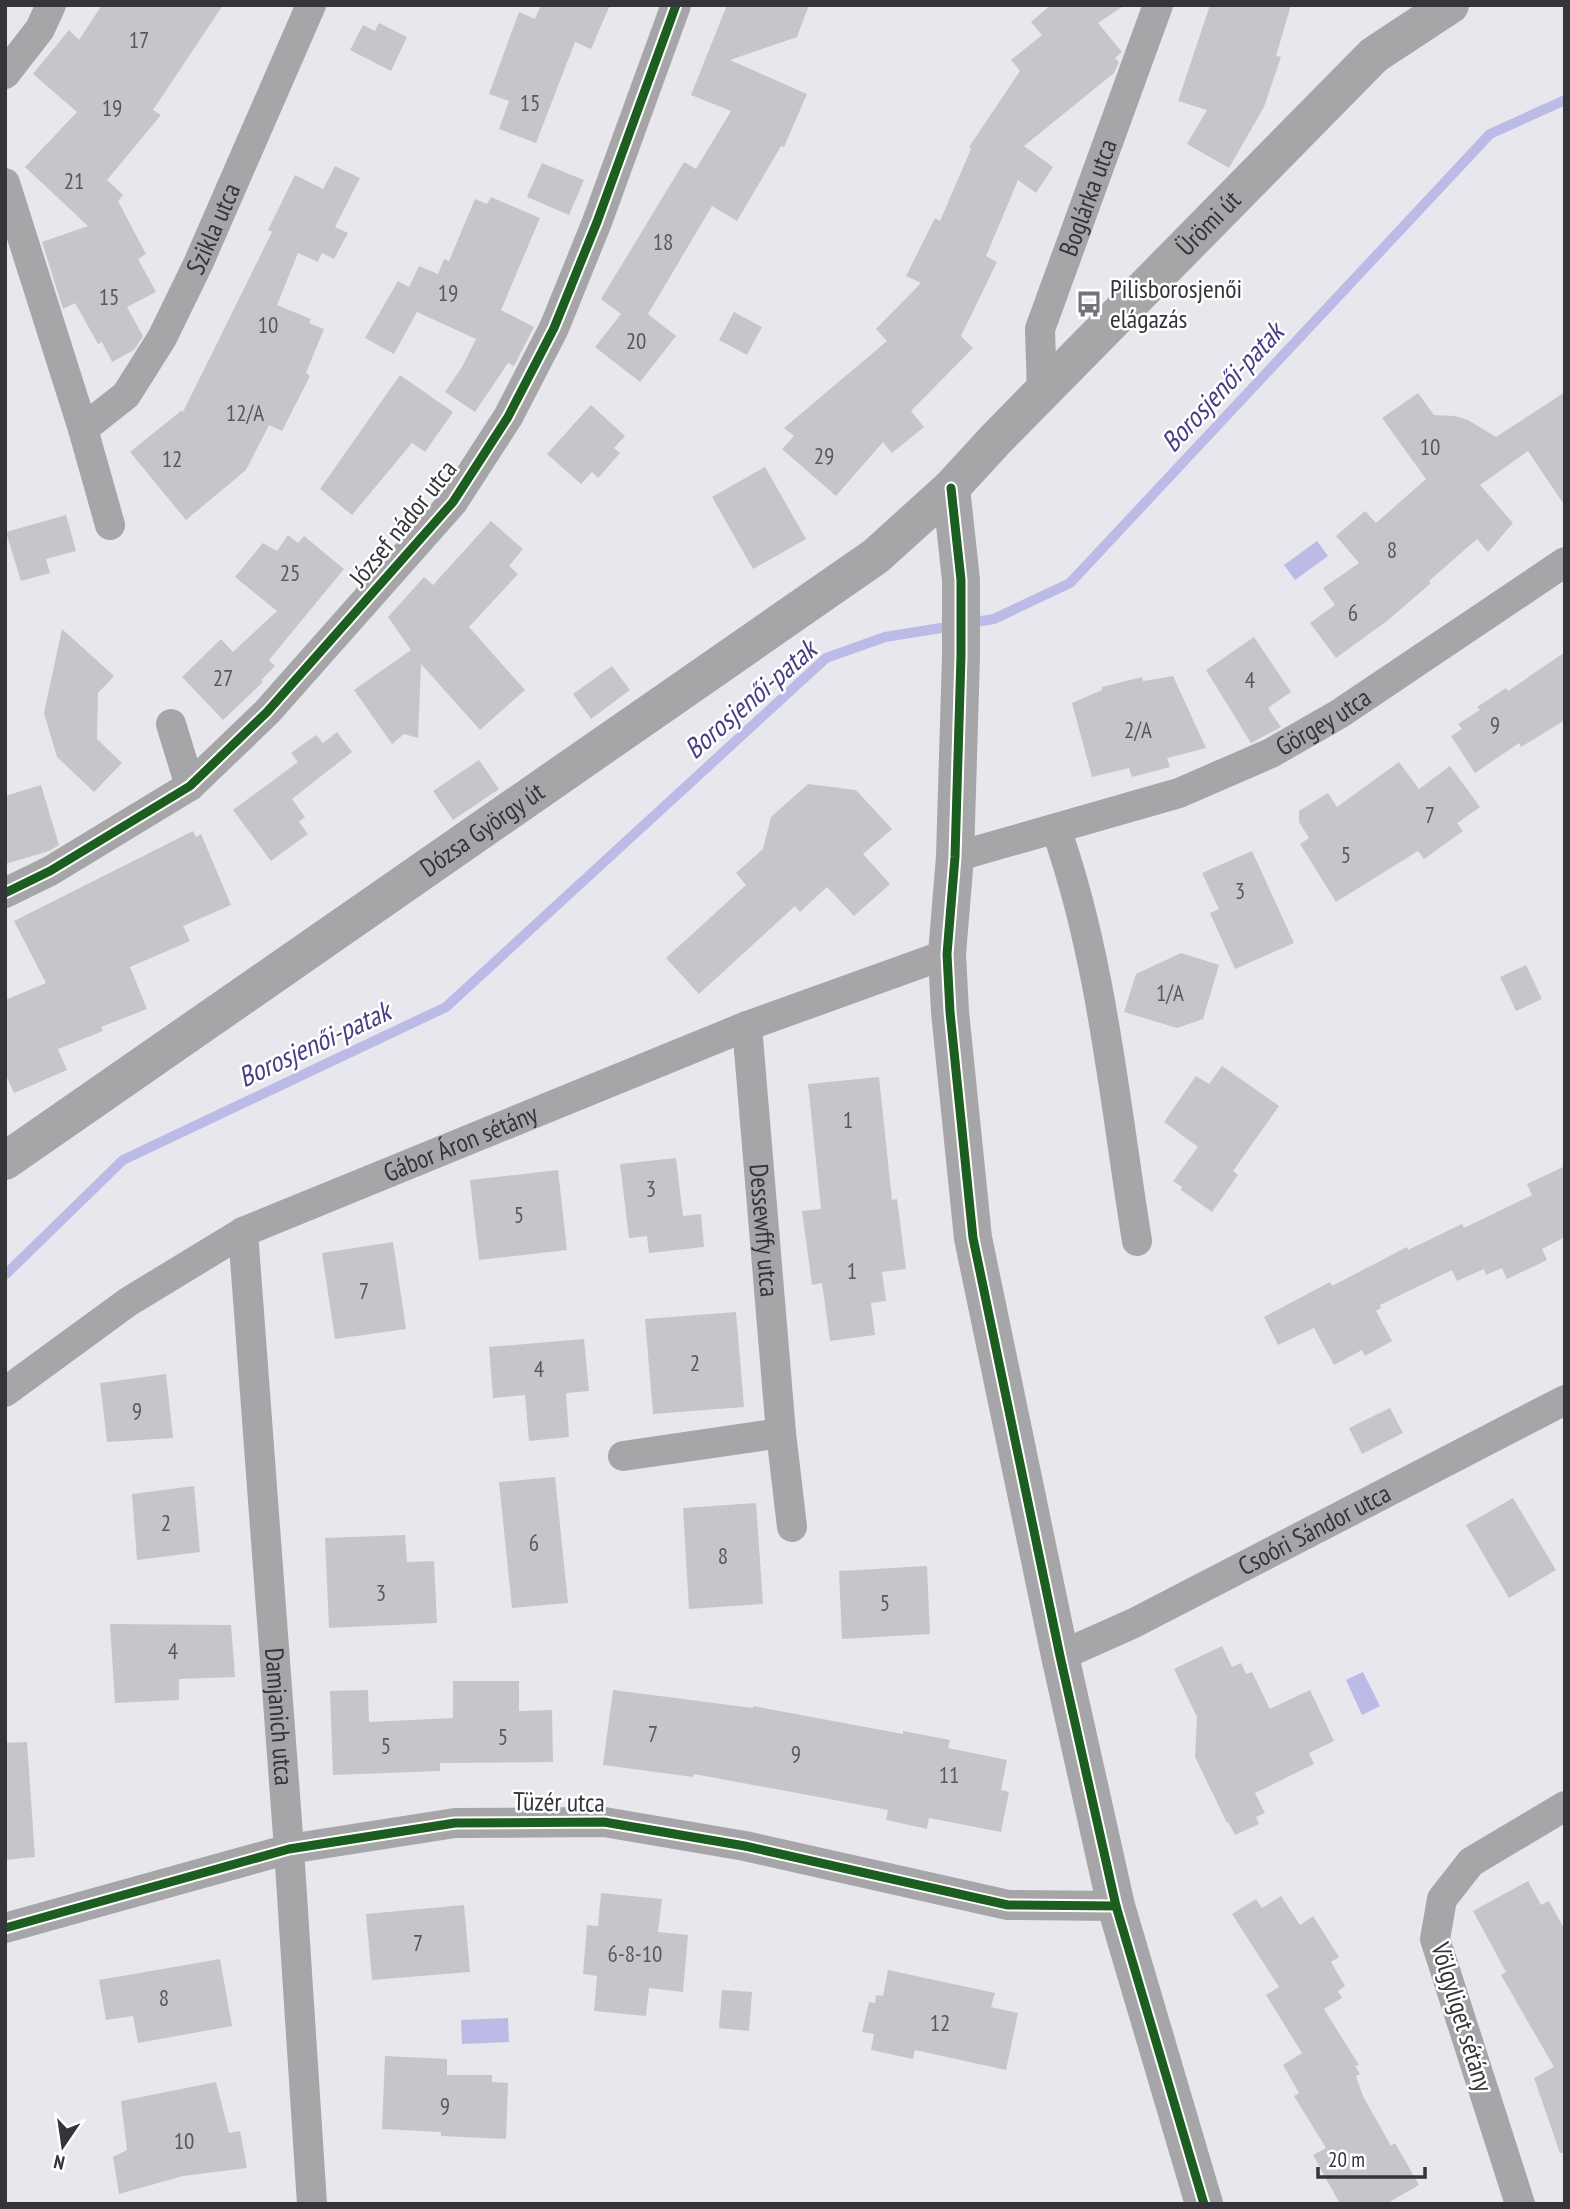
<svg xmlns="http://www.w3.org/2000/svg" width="1570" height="2209" font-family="'PT Sans Narrow',sans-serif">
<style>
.water{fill:#bcbae7}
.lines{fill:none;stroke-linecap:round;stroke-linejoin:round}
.stream{stroke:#bcbae7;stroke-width:10}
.building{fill:#c6c6ca}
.street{stroke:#a6a6a8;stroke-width:30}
.secondary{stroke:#a6a6a8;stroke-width:38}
.cycleway-casing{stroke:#fff;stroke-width:13}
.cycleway{stroke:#1b5e20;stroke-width:9}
.labels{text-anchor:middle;stroke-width:5;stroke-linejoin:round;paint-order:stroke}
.number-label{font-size:23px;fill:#59595d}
.street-label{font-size:26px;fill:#353539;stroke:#fff}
.poi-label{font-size:26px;fill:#353539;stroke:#fff;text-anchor:start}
.water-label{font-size:28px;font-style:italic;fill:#483e86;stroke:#fff}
</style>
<rect width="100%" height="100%" fill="#e7e7ed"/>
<!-- water -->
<g class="water">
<polygon points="1317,541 1328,556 1295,580 1284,565"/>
<polygon points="1363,1672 1380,1706 1362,1715 1346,1680"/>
<polygon points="508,2018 509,2042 462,2044 461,2020"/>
</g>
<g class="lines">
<!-- stream -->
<g class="stream">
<polyline points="969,623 994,619 1070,583 1490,134 1565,100"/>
<polyline points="5,1275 123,1160 446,1007 826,658 885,637 953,626"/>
</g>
</g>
<!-- building -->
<g class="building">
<polygon points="102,5 223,5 153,110 161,115 107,180 123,195 118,201 146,254 138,259 156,292 127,307 143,336 134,350 112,362 102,342 98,344 75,303 63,309 42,242 88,226 25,167 77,112 33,74 69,30 79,40"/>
<polygon points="541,5 610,5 591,49 575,42 536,143 499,129 509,101 489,94 519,12 535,19"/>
<polygon points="727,5 809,5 797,37 730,60 807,94 784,147 781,146 737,221 712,206 648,314 676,336 640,382 595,347 621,314 601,299 684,162 696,169 731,111 691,95"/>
<polygon points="1051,5 1125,5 1098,23 1122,52 1115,58 1119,62 1114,73 1024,146 1053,167 1036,193 1018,180 986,256 997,262 961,336 973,348 911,411 924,427 892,453 883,442 836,496 782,449 794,436 784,428 887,341 876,329 921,283 906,276 935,218 940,221 971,149 969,147 1020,71 1011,60 1042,35 1031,22"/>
<polygon points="1210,5 1291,5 1276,56 1281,57 1264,107 1229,168 1187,144 1207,110 1178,101"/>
<polygon points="379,23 407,37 391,71 350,50 363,25 375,31"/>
<polygon points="542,163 584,180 569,215 527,197"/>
<polygon points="335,166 360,178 335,227 348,233 334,259 322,253 318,262 298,253 277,305 311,319 309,323 324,329 306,373 310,376 282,431 269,425 246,470 186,520 130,452 182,410 183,412 272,232 268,230 295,175 323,189"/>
<polygon points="491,197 540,218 501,310 534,327 514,366 508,363 475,412 445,392 462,367 476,339 417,312 394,354 365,338 398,281 409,287 419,266 438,274 444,259 449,261 475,199 487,204"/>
<polygon points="734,312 762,327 747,355 719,340"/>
<polygon points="400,375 453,412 425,452 412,443 352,515 320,489"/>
<polygon points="1565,392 1565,506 1528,451 1480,485 1513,523 1488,552 1477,539 1429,581 1431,583 1387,621 1336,658 1310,623 1335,605 1323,588 1359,563 1336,536 1365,511 1376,523 1426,479 1382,418 1418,393 1434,415 1455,416 1468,420 1496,437"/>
<polygon points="591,405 625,436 614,448 620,453 598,478 592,472 581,484 547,454"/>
<polygon points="765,467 806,539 753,569 712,497"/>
<polygon points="66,515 76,551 46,559 50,573 21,581 6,532"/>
<polygon points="491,521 523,549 509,566 518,574 469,627 525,690 480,730 421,664 418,738 404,734 392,744 354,690 411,650 388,617 424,577 433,585"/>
<polygon points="288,535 298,543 304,536 344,569 269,660 275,666 261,680 263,682 223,720 182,677 221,639 233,652 277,611 235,577 263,543 277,551"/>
<polygon points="62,629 114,676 98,693 97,739 122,763 94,792 57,757 44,713"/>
<polygon points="1254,637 1291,692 1268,708 1281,727 1251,743 1206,670"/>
<polygon points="1565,652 1565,720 1521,747 1519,743 1475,773 1451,736 1462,729 1458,724 1480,710 1477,707 1506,688 1508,691"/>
<polygon points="612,666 630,690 591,719 573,694"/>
<polygon points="1173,676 1206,748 1167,758 1170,767 1132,777 1129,768 1092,777 1072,703 1102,690 1102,687 1142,677 1143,681"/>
<polygon points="337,732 352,752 292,799 305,817 299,822 308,834 271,861 233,810 298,762 291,753 316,735 323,743"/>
<polygon points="479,760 499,789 453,820 433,791"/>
<polygon points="1399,762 1419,789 1450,766 1480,807 1457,823 1463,831 1424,859 1418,851 1336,902 1300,844 1309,838 1299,822 1299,811 1328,793 1337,807"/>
<polygon points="808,784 856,790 892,829 863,854 890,884 854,916 827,887 800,912 795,906 699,994 666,958 746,885 736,873 763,849 771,817"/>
<polygon points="41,785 59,845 49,851 5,864 5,796"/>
<polygon points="193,831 196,837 201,834 231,905 183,926 190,941 130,967 147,1009 101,1027 103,1031 58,1049 67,1070 14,1093 5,1073 5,1000 46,983 14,921"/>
<polygon points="1252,851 1294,943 1235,969 1210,913 1219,909 1202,873"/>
<polygon points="1181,953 1219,965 1203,1019 1177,1028 1124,1012 1136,974"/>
<polygon points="1526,965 1542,999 1516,1011 1500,977"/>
<polygon points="1222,1066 1279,1106 1233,1171 1238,1175 1212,1212 1181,1190 1182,1187 1173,1181 1198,1147 1164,1122 1196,1076 1209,1084"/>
<polygon points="879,1077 892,1200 897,1199 906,1269 882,1272 886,1301 871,1303 875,1335 830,1341 822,1283 812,1285 802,1211 821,1209 808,1084"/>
<polygon points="676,1158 683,1216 701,1214 704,1247 649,1253 647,1236 629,1238 620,1164"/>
<polygon points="1565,1166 1565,1237 1542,1249 1547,1260 1507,1279 1502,1268 1486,1275 1484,1269 1457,1281 1452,1270 1380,1305 1381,1308 1376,1311 1392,1341 1365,1356 1362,1350 1334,1365 1314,1328 1278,1345 1264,1317 1330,1282 1332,1286 1407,1247 1408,1250 1462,1224 1464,1228 1532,1195 1527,1184"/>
<polygon points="558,1170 567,1250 479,1260 470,1180"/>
<polygon points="393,1242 406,1329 335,1339 322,1253"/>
<polygon points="736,1312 744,1407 653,1414 645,1319"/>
<polygon points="584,1339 589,1391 566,1393 569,1437 529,1441 525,1395 493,1398 489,1347"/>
<polygon points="166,1374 173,1438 107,1442 100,1383"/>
<polygon points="1390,1408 1403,1433 1362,1454 1349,1428"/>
<polygon points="555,1477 568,1603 512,1608 499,1482"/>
<polygon points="194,1486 200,1552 137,1560 132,1494"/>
<polygon points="1513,1498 1556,1570 1509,1598 1466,1525"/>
<polygon points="756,1503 763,1604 689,1609 683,1508"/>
<polygon points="405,1535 407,1562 434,1561 437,1623 329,1628 325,1538"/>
<polygon points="927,1566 930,1634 842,1639 839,1571"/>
<polygon points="110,1624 231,1625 235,1677 179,1679 179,1700 115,1703"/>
<polygon points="1222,1646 1232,1667 1241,1663 1246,1674 1252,1672 1270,1709 1310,1690 1334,1741 1309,1753 1314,1764 1255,1793 1265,1813 1256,1817 1259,1824 1235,1835 1228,1822 1227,1823 1195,1757 1197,1717 1174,1669"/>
<polygon points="453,1681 519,1681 519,1711 552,1710 553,1762 440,1763 440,1771 333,1775 330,1691 368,1690 369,1722 453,1718"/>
<polygon points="613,1690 753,1708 753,1706 903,1734 903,1731 950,1740 948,1748 1007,1760 1001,1790 1009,1792 1001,1832 929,1818 927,1829 886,1820 888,1810 694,1774 693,1777 603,1765"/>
<polygon points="27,1742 35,1857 5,1860 5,1743"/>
<polygon points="1528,1881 1541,1905 1549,1901 1565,1930 1565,2153 1560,2153 1534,2078 1554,2067 1501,1975 1506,1972 1473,1911"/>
<polygon points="601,1893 662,1899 658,1932 688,1935 683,1992 649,1988 646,2016 594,2011 597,1976 583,1974 587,1925 598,1926"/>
<polygon points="1281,1896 1300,1925 1313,1916 1339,1957 1331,1962 1345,1986 1338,1991 1342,1998 1324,2009 1359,2065 1355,2066 1360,2074 1356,2076 1363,2096 1391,2146 1395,2143 1419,2185 1386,2204 1340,2204 1313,2155 1326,2148 1294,2096 1299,2093 1283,2065 1302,2053 1266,1995 1279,1987 1232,1914 1256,1899 1262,1908"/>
<polygon points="464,1905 470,1972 372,1980 366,1914"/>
<polygon points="220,1959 232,2026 138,2043 133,2016 106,2020 99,1980"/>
<polygon points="888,1970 995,1993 991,2007 1018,2013 1006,2070 915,2050 913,2059 871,2050 874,2034 862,2032 869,2002 875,2003 876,1995 883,1996"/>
<polygon points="722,1990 752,1992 749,2031 719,2028"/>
<polygon points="385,2056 447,2059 447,2075 492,2075 492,2082 508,2083 506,2139 441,2136 441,2132 382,2129"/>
<polygon points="216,2082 229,2133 240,2131 247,2168 183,2176 119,2194 113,2157 127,2150 121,2101"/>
</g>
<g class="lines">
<!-- street -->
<g class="street">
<polyline points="5,74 40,29 51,5"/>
<polyline points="5,183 83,429 110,525"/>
<path id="s1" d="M1042 394 1040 329 1158 5"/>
<path id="s2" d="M83 429 126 395 162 338 198 264 311 5"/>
<polyline points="171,724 190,786"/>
<path d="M1056 829C1102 958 1115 1105 1137 1241"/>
<path id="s3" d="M955 857 1179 793 1271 753 1339 714 1565 562"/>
<polyline points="5,893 50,871 190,786 267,712 453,502 508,417 554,328 597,222 676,5"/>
<path id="s4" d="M747 1026 781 1433 792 1527"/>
<path id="s5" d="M243 1232 289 1849 312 2204"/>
<path id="s6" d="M5 1392 128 1302 243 1232 747 1026 947 954"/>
<polyline points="623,1456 781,1433"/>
<path id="s7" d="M1060 1656 1134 1623 1565 1400"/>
<polyline points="5,1928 289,1849 455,1823 604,1822 745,1846 1008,1905 1116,1906"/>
<polyline points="1520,2204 1435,1939 1442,1899 1471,1862 1565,1806"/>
</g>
<!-- secondary -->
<g class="secondary">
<polyline points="951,488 961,580 961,656 955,857 947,954 950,1012 973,1238 1060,1656 1116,1906 1204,2204"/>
<path id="s8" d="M5 1161 876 556 951 488 997 438 1374 55 1450 5"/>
</g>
<!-- cycleway casing -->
<g class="cycleway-casing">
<g id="cycleway">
<polyline points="951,488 961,580 961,656 955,857 947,954 950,1012 973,1238 1060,1656 1116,1906 1204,2204"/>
<polyline points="5,893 50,871 190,786 267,712 453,502 508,417 554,328 597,222 676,5"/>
<polyline points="5,1928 289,1849 455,1823 604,1822 745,1846 1008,1905 1116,1906"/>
</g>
</g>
<!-- cycleway -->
<use href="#cycleway" class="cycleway"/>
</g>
<!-- icons -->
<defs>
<g id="bus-bare" transform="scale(2.1)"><path d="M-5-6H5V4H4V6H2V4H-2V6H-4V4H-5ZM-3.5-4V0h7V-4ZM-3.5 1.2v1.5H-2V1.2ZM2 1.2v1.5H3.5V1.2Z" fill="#737378" stroke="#fff" stroke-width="2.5" paint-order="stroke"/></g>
</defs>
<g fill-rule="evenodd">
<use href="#bus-bare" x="1089" y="304"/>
</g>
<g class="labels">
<!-- number labels -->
<g class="number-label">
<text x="139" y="48">17</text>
<text x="530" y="111">15</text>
<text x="112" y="116">19</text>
<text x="74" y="189">21</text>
<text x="663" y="250">18</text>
<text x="448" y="301">19</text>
<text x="109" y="305">15</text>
<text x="268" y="333">10</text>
<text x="636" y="349">20</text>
<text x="245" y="421">12/A</text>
<text x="1430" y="455">10</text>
<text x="824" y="464">29</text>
<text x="172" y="467">12</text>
<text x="1392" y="558">8</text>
<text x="290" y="581">25</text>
<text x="1353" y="621">6</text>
<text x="223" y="686">27</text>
<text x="1250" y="688">4</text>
<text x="1495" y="733">9</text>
<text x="1138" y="738">2/A</text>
<text x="1430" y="823">7</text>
<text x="1346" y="863">5</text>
<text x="1240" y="899">3</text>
<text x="1170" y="1001">1/A</text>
<text x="848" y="1128">1</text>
<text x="651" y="1197">3</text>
<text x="519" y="1223">5</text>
<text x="852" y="1279">1</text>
<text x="364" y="1299">7</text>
<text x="695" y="1371">2</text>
<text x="539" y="1377">4</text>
<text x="137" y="1419">9</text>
<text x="166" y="1531">2</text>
<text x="534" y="1551">6</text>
<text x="723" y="1564">8</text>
<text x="381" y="1601">3</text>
<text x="885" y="1611">5</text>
<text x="173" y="1659">4</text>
<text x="653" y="1742">7</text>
<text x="503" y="1745">5</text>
<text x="386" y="1754">5</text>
<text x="796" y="1762">9</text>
<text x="949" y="1783">11</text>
<text x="418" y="1951">7</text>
<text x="635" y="1962">6-8-10</text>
<text x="164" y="2006">8</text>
<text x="940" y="2031">12</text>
<text x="445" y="2114">9</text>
<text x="184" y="2149">10</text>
</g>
<!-- street labels -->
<g class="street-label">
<text dy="9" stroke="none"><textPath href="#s1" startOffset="205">Boglárka utca</textPath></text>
<text dy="9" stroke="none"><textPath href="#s8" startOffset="1531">Ürömi út</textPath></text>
<text dy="9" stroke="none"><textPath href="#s2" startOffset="243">Szikla utca</textPath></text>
<text transform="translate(403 523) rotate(-51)" y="9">József nádor utca</text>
<text dy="9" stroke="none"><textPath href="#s3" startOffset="394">Görgey utca</textPath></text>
<text dy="9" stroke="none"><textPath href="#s8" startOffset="581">Dózsa György út</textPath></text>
<text dy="9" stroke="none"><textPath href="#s6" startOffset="522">Gábor Áron sétány</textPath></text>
<text dy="9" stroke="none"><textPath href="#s4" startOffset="205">Dessewffy utca</textPath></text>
<text dy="9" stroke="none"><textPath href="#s7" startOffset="284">Csoóri Sándor utca</textPath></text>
<text dy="9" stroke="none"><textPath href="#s5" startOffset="486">Damjanich utca</textPath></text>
<text transform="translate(559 1802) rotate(1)" y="9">Tüzér utca</text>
<text transform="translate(1462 2017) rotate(73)" y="9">Völgyliget sétány</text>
</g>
<!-- poi labels -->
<g class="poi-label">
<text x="1110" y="298">Pilisborosjenői<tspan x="1110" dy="30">elágazás</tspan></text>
</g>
<!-- water labels -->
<g class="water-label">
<text transform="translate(1222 387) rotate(-47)" y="10">Borosjenői-patak</text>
<text transform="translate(750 699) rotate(-41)" y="10">Borosjenői-patak</text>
<text transform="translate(314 1044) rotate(-25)" y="10">Borosjenői-patak</text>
</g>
</g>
<!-- border -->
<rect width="1570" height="2209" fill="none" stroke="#353539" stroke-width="14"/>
<!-- north arrow -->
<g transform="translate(63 2146) rotate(193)" stroke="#ffffff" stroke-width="5" paint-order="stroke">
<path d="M0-5L12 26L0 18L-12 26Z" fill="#353539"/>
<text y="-10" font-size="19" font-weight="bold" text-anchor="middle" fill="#353539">N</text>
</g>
<!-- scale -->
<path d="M1318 2167v10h107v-10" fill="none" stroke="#353539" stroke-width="3.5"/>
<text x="1328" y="2167" font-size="21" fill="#353539" stroke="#ffffff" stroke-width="5" paint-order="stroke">20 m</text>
</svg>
